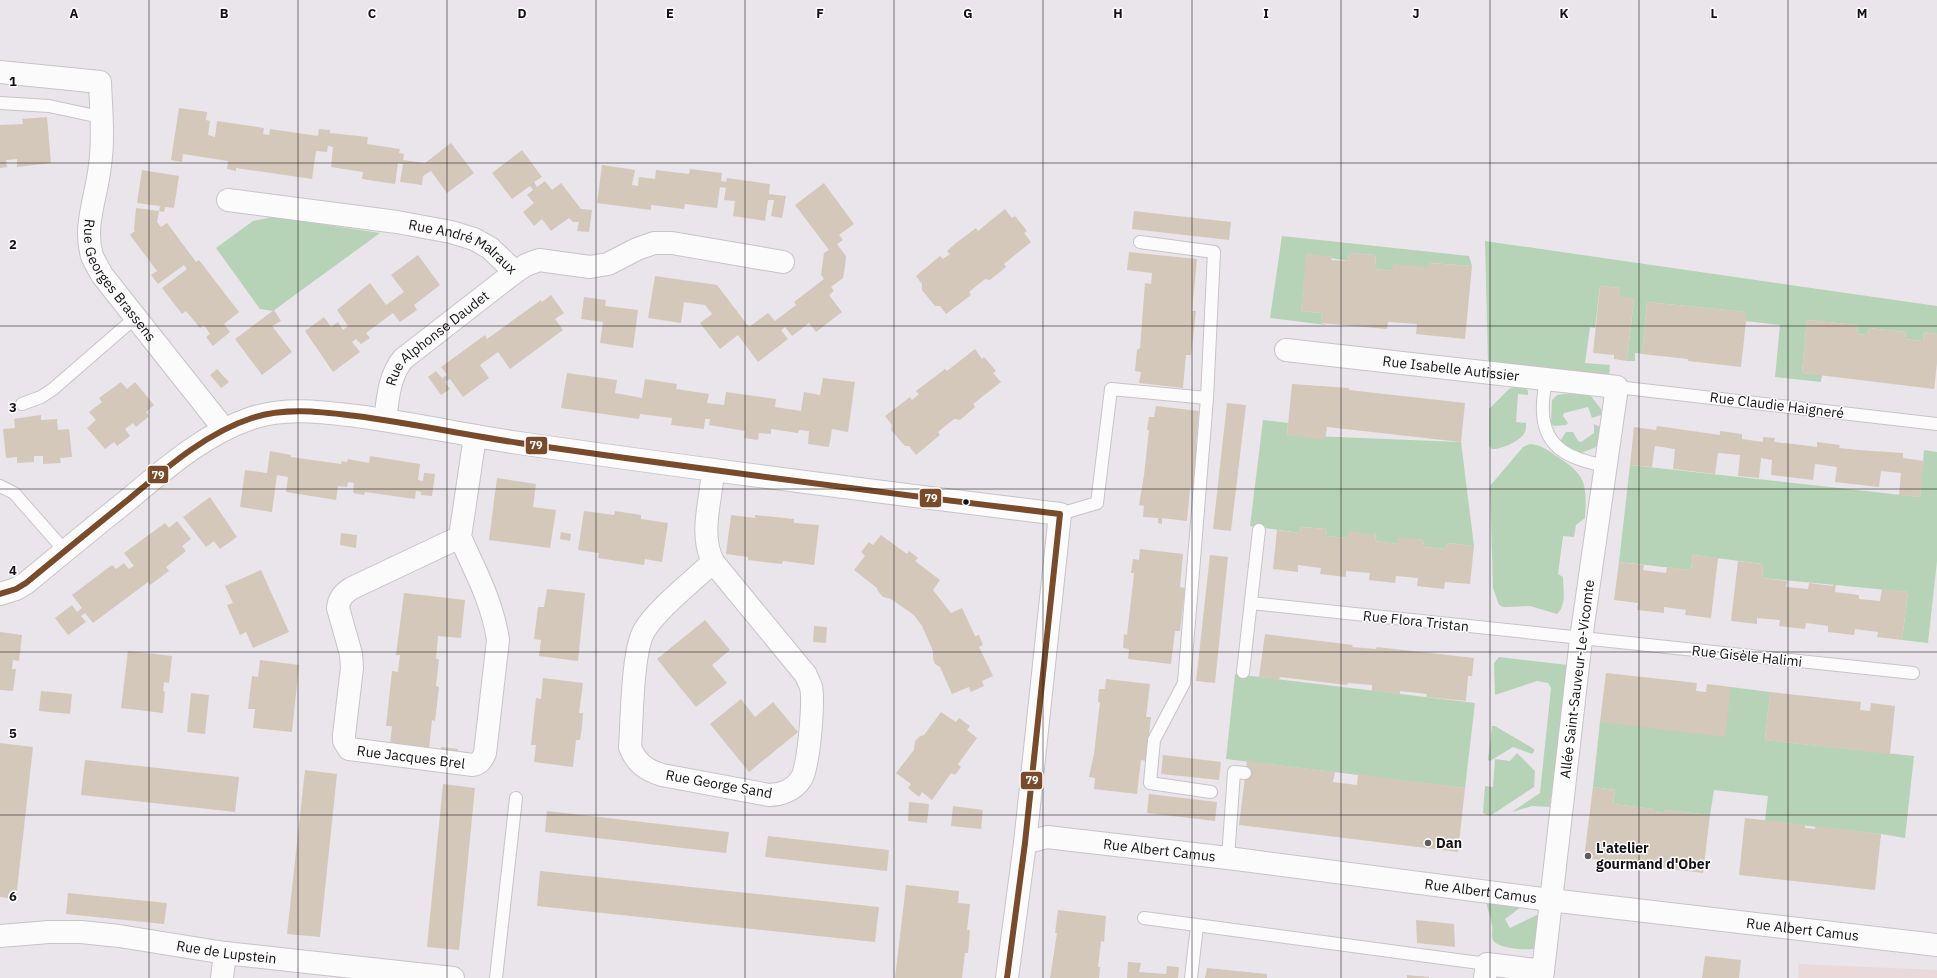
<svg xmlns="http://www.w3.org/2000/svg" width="1937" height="978" font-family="'IBM Plex Sans',sans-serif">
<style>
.commercial{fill:#e9d9da}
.green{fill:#b6d3b7}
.building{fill:#d4c8ba}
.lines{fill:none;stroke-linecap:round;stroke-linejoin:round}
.service-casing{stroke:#c7c3c7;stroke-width:14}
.minor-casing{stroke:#c7c3c7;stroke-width:24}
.service{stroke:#fcfbfc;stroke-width:12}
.minor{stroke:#fcfbfc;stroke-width:22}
.bus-1-casing{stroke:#fff;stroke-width:9}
.bus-1{stroke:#7a4b2a;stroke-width:6}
.grid{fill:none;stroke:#141114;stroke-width:1;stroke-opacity:0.55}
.bus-dot{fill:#141114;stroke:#fff;stroke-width:1.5}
.poi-dot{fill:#5f5b5f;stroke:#fff;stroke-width:1.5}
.labels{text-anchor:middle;stroke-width:3;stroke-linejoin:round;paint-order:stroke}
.street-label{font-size:14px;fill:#141114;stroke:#fff}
.poi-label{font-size:14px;font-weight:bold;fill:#141114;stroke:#fff;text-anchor:start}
.grid-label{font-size:13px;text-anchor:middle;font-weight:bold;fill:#141114;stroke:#fff;stroke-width:3;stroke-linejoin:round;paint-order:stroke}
.line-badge{stroke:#fff;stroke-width:1.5}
.badge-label{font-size:11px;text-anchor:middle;font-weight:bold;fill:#fff}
</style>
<rect width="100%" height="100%" fill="#eae5ea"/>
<!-- commercial -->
<polygon class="commercial" points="1799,964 1937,970 1937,978 1798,978"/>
<!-- green -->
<g class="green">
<polygon points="274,217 380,233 273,311 260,309 216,248 253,221"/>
<polygon points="1282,236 1469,256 1472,266 1430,263 1429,267 1392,271 1375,269 1376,255 1349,253 1348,261 1307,254 1301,311 1322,313 1321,323 1327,325 1270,318"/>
<polygon points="1485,241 1937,306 1937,334 1924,332 1923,341 1905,339 1906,332 1869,328 1868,335 1857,334 1858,325 1807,320 1802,373 1822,375 1821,382 1775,377 1780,325 1745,321 1746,312 1647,302 1642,354 1635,353 1635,361 1627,361 1634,299 1620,297 1620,288 1600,286 1595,328 1590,327 1585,363 1610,365 1609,376 1488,363"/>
<path d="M1514 387H1525L1528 391V395L1518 394 1516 422 1526 423C1526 426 1526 430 1525 432 1521 441 1500 450 1492 449L1489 446V409L1509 389Z"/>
<polygon points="1587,391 1601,409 1601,415 1592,418 1588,407 1564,413 1563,416 1568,423 1566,425 1554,426 1551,423 1552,400 1557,395"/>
<polygon points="1263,420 1288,423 1287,435 1461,442 1474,546 1447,543 1446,549 1423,547 1424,540 1398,538 1398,544 1375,541 1376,533 1375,533 1374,535 1348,538 1326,536 1327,529 1301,527 1300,533 1250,526"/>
<polygon points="1594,424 1602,428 1601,443 1594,448 1578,454 1562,444 1561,440 1566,432 1573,432 1578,441 1581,442 1594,433"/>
<path d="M1530 444C1540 445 1547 449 1555 455 1586 475 1587 482 1585 518L1576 525 1574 537 1563 536 1558 574 1563 577C1563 590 1567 604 1557 614L1530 606 1503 607 1499 605 1493 588 1490 486 1523 447Z"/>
<polygon points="1924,450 1937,452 1937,561 1928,643 1902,640 1908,592 1762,578 1763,564 1693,555 1691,570 1619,562 1630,465 1920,497"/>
<polygon points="1499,657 1568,665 1551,807 1532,806 1512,812 1540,793 1551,688 1548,683 1537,681 1495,695 1494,663"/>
<polygon points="1235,674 1475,703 1465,788 1226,759"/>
<polygon points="1731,687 1770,692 1765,740 1914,756 1905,838 1881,834 1765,821 1768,796 1714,790 1710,815 1665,810 1664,813 1654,812 1654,809 1613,804 1615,790 1593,787 1600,722"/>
<polygon points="1492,726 1495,726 1534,749 1534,752 1532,754 1513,747 1490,761 1488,760"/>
<polygon points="1517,753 1535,771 1534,787 1490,816 1483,813 1485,786 1493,787 1495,759 1510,761"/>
<path d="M1486 901 1521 907 1505 919 1510 928 1543 912 1537 948C1529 951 1498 949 1493 940 1491 936 1493 930 1492 925 1491 917 1487 909 1486 901Z"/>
</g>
<!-- building -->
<g class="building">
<polygon points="179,108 207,112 206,120 210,121 208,135 215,137 217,121 264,128 263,134 269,135 270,129 318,136 319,129 330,130 330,133 368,137 367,144 400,149 399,153 404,154 403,160 425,163 451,143 474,173 447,193 431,171 423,176 422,185 400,182 403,164 398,163 395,184 362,179 363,172 331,167 333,147 328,146 327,152 316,151 312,179 236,168 236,171 227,169 228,161 183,154 182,162 171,160"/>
<polygon points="47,117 51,163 17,167 17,159 6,160 7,167 0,168 0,125 23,124 22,119"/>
<polygon points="522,150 542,177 534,182 537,187 545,181 552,190 561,183 581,209 592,210 589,232 577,231 579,222 573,222 569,218 551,231 542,219 534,226 523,212 534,203 527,195 533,190 530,186 512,199 492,173"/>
<polygon points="602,165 635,170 632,185 638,186 639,177 655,179 656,170 689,174 690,169 722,173 721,181 726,182 727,178 770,184 769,194 786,196 782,218 771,216 774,200 768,200 765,221 733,216 735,201 724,200 726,188 720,187 717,208 685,204 684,209 651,205 651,210 597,203"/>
<polygon points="142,170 179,176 174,208 165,207 164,212 159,211 160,206 137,203"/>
<polygon points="824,183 854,224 839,235 843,240 837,244 846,256 845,267 843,278 831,287 834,291 829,295 842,312 816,332 809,323 792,336 785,327 781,330 788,339 758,362 738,335 720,349 700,323 712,314 705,305 684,302 681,323 648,318 655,276 717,285 749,327 768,313 775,321 796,305 794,302 824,279 821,275 824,253 829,250 795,205"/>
<polygon points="136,208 159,211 157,222 161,227 167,223 196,262 199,260 239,312 224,324 230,332 213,346 206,337 210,334 204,325 200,328 186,311 182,314 162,288 187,269 184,265 158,284 151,275 157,271 130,235 135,231 134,230"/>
<polygon points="1005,209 1012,218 1015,216 1027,231 1024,233 1031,242 1004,264 1006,267 990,280 985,279 969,292 971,295 946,314 940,306 935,306 922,290 922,284 916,276 940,256 943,259 950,254 947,251 956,243 976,228 978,231"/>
<polygon points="1134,211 1231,222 1229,240 1132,229"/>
<polygon points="1129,252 1197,259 1192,311 1196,311 1191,355 1186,355 1183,388 1139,383 1141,372 1135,371 1137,350 1140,348 1145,283 1151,284 1152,273 1127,270"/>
<polygon points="1349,253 1376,255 1375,269 1392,271 1393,264 1429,267 1429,263 1472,266 1465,339 1416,334 1417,324 1388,322 1387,329 1321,323 1322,313 1301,311 1306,254 1332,256 1331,260 1348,261"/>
<polygon points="418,255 440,285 414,305 417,310 400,322 393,313 366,333 370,338 361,344 356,339 352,342 360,352 333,372 305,331 324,317 331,327 338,322 343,330 348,326 337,310 370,283 386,305 404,292 391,275"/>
<polygon points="1600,286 1620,288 1620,297 1634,298 1627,361 1614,359 1614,355 1593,353"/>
<polygon points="551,295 564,313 555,319 563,330 510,369 498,352 480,365 489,378 463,397 450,379 445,382 450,389 441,395 428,377 436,371 442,378 447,375 441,367 485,335 487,339 541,300 542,302"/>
<polygon points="584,297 606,300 605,306 638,310 633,348 600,343 603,322 581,319"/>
<polygon points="1647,302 1747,312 1741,367 1688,361 1688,359 1642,354"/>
<polygon points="274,310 281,321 272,326 292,352 262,375 235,339"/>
<polygon points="1807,320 1858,325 1857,334 1868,335 1869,328 1906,332 1905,339 1923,341 1924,332 1937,334 1937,363 1934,389 1802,373"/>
<polygon points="975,349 982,359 984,357 996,371 993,373 1001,382 973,404 975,407 960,420 954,419 938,432 940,435 916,455 909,446 905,446 891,430 892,425 885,416 910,397 912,400 919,394 916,391 945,369 947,371"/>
<polygon points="217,369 229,382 221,388 210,375"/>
<polygon points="567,373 617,380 615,393 621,394 642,398 645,379 677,384 676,389 709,394 707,403 724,405 726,392 776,399 775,407 801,411 804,392 820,395 823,378 855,382 848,432 832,429 829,447 808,444 809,431 799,430 798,433 771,429 771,434 759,433 758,440 744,438 745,431 709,425 710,419 705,419 704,429 671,425 672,418 640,414 639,419 561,408"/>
<polygon points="121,382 127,389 135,382 154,405 146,412 149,416 136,427 133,423 125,429 130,436 117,446 114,442 105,449 87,428 96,420 89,412 102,402 99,398"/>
<polygon points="1292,384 1349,388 1349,390 1465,403 1461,442 1327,427 1325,440 1287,435"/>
<polygon points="1227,403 1246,405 1231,531 1213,529"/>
<polygon points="1156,406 1199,411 1196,444 1200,445 1196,489 1190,488 1187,521 1162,518 1162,524 1158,523 1158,518 1143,517 1144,506 1139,505 1144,475 1149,430 1147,430 1149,417 1154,417"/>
<polygon points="41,415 41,420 57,419 58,430 69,429 72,457 60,458 61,463 43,464 43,456 34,456 34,462 17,463 17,457 6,458 3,429 15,428 14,419"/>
<polygon points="1657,426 1720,435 1720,431 1742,434 1742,439 1763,442 1763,437 1775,438 1774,442 1794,444 1817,447 1817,442 1840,445 1839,448 1859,450 1903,453 1903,458 1924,461 1920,497 1899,495 1901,473 1881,471 1879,487 1835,482 1837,467 1815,464 1813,480 1771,475 1772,460 1761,458 1759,478 1738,476 1740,455 1718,453 1715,474 1673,469 1675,449 1655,446 1652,467 1630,465 1634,427 1656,430"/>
<polygon points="270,451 291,455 291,457 341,464 342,461 347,462 348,459 369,463 370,456 420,464 418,480 423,481 424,473 435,474 432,496 421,495 421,492 416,491 415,499 365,492 364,495 353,493 354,483 348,482 347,487 338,486 336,500 286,492 288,477 277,475 272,512 240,507 245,470 267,473"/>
<polygon points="497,478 536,484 533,507 556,510 550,548 489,540"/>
<polygon points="210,497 237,537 220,549 214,541 206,547 183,517"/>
<polygon points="584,511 614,515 615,511 641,515 641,519 668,523 662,562 645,559 644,565 598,558 599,553 578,550"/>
<polygon points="731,515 755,518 755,515 775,517 794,519 794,523 819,525 814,565 783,561 782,564 748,560 748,557 726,554"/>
<polygon points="177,521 191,539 182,546 186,551 166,567 169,571 150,585 148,582 93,623 85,613 81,616 86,622 68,635 55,618 72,605 77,612 82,608 72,595 112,565 116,569 124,563 129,569 134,566 124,553 165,523 169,528"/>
<polygon points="1301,527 1327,529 1326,536 1348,538 1349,531 1374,535 1375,533 1376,533 1375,541 1398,544 1398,537 1424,540 1423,547 1446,549 1447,543 1474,546 1470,584 1445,582 1444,589 1417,586 1418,578 1396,576 1395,583 1369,580 1370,573 1346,571 1346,577 1320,574 1321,568 1298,565 1298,572 1273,569 1277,530 1300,533"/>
<polygon points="561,532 571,534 570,541 560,539"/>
<polygon points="341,533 357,535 356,548 340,545"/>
<polygon points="881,535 907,554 909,551 913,554 918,558 915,561 940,580 933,590 951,613 962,608 975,636 979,635 983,645 979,647 993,676 982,681 984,686 971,692 969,687 952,694 940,667 935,664 933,659 933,651 922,626 914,615 891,599 883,597 878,591 877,588 854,570 865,556 861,552 869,542 873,545"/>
<polygon points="1140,549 1183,554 1180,587 1185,588 1180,631 1175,631 1171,664 1128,659 1129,649 1123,648 1124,634 1127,635 1133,583 1134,573 1131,573 1133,559 1139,560"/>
<polygon points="1210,555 1228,557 1215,683 1196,681"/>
<polygon points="1693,555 1718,558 1711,618 1685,615 1686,610 1664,607 1664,613 1637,610 1638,603 1614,600 1619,562 1644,565 1643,570 1666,573 1667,567 1691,570"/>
<polygon points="1738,561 1763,564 1762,578 1787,581 1786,587 1808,589 1809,583 1833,586 1833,584 1836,584 1835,592 1859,595 1859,599 1880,601 1882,589 1908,592 1902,640 1877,637 1878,632 1855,629 1854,635 1828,632 1828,626 1806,623 1805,629 1779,626 1780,620 1757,618 1757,624 1731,621"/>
<polygon points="261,570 289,632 253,648 246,632 240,635 227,605 233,603 225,586"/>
<polygon points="547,589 585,593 578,661 539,656 541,640 534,639 538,607 544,607"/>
<polygon points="404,593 465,600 461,638 438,636 436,659 439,659 436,686 439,687 435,721 432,720 429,749 390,745 392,726 386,726 392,671 398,672 400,655 396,655"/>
<polygon points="705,620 730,650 712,665 727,683 696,707 657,659"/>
<polygon points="814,626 827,627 826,643 813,642"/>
<polygon points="0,632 22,635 19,661 13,660 12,669 16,669 13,691 0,690"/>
<polygon points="1265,634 1353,645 1352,647 1376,649 1377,647 1474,658 1472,676 1468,676 1466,701 1426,697 1427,694 1400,691 1400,694 1372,691 1372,685 1348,683 1347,685 1280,677 1279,680 1259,677"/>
<polygon points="128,651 172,656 169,683 164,682 163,691 165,692 163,713 121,708"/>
<polygon points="260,660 299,665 292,732 253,728 255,709 248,709 252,676 258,677"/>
<polygon points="1606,673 1697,683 1696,691 1706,692 1707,684 1731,687 1725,737 1600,722"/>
<polygon points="543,678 583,683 579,713 583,713 582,727 580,740 576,740 573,767 534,762 536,745 531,745 536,698 541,699"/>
<polygon points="1106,679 1150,684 1146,717 1151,717 1146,761 1141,760 1137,794 1094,789 1095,778 1089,777 1094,754 1100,702 1098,702 1099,689 1105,689"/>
<polygon points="41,691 72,694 70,714 39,711"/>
<polygon points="1770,692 1861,702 1860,710 1870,711 1871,703 1895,706 1890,754 1765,740"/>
<polygon points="191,693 209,695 205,734 187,732"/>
<polygon points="741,699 755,717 773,702 798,732 749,772 710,724"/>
<polygon points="941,712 956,722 959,718 970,726 967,730 977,738 958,764 961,767 955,775 951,773 932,800 922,792 919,797 908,788 911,784 896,773 914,750 915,741 920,736 924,735"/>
<polygon points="0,743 33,747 16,899 0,897"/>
<polygon points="441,747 458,749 457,757 441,755"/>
<polygon points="1163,755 1221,762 1219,780 1161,774"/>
<polygon points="85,760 239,777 235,812 81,795"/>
<polygon points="1247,761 1335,772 1333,782 1357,785 1358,774 1465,788 1458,852 1239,825"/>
<polygon points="305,770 337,774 320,937 287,934"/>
<polygon points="443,784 475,788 459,950 427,947"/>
<polygon points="1593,787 1615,790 1613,804 1655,809 1654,812 1664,813 1665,810 1710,815 1703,873 1584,858"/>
<polygon points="1149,794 1217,802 1215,821 1147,813"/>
<polygon points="909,802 929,804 927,823 908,821"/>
<polygon points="953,806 983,810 981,829 951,826"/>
<polygon points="547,811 729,832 726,853 545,832"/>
<polygon points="1745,818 1805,825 1805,828 1815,829 1816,826 1881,834 1875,890 1739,875"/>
<polygon points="768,836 889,850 887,871 765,857"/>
<polygon points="540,871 879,907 875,942 537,906"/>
<polygon points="906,885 959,891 958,903 970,904 967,930 970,930 968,953 965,953 962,978 895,978"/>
<polygon points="68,893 167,903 164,924 66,914"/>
<polygon points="1058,910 1106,916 1104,942 1101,941 1098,967 1100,967 1099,978 1050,978 1057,933 1055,933"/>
<polygon points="1416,920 1454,924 1455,947 1417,943"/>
<polygon points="1705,956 1741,960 1739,978 1702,978"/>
<polygon points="1128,962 1141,963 1139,972 1166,974 1167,966 1179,967 1178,978 1127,978"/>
<polygon points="1207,968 1267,974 1267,978 1205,978"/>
<polygon points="1407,975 1429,977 1429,978 1407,978"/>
</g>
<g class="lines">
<!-- service casing -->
<g class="service-casing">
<g id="service">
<polyline points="0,103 49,106 100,117"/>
<polyline points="1140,242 1214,252 1207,398 1184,683 1154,740 1150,783 1211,792"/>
<path d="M1545 379C1545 390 1542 401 1543 412 1544 450 1574 460 1606 466"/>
<polyline points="1617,387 1937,424"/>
<polyline points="22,404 41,397 53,389 136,317"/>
<polyline points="0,486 14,493 65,551"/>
<polyline points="1060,514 1097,503 1111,389 1207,398"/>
<polyline points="1251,603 1913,673"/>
<polyline points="1243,672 1259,530"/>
<polyline points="1228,858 1234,772 1245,773"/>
<polyline points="1144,918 1487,964"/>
<polyline points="496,978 516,798"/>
<polyline points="1191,978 1197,926"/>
</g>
</g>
<!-- minor casing -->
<g class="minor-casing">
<g id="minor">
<path id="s1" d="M0 72 100 82C101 109 104 138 100 165 97 196 83 225 92 256 95 263 99 269 102 275L224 429"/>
<path id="s2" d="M228 200 397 222 451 232 474 239 490 248 515 272 526 265 539 260 590 267 608 264 637 249 654 243H672L783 262"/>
<path id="s3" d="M1286 350 1617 387 1581 639 1543 971"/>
<path id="s4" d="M385 420C388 398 389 376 403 359L515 272"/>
<path d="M713 471C711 501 699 534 713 562L806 675C807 679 810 683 811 687 814 701 809 768 801 779 794 790 781 795 769 795L662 775C646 770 636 763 630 747 632 721 632 652 644 631 656 610 694 580 713 562"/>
<path d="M460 537C475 570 493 604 498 640L485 753C482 760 480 763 473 765L349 749 344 741V735L352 668 351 654 338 608C339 598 344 593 352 588L460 537 475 436"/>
<path d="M0 594 16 589 26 583C60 555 94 527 129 499 166 468 206 433 252 418 286 407 322 412 356 416 411 423 465 435 519 443 699 469 879 492 1060 514L1025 843 1007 978"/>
<path id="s5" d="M1025 843 1047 837 1228 858 1550 900 1937 945"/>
<path id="s6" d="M0 936 49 932H81L119 936 225 953 453 978"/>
<polyline points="222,978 225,953"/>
<polyline points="1485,978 1487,964 1543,971 1542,978"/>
</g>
</g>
<!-- service -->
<use href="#service" class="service"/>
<!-- minor -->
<use href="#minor" class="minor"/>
<!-- bus-1 casing -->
<g class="bus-1-casing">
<path id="bus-1" d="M0 594 16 589 26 583C60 555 94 527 129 499 166 468 206 433 252 418 286 407 322 412 356 416 411 423 465 435 519 443 699 469 879 492 1060 514L1025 843 1007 978"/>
</g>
<!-- bus-1 -->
<use href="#bus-1" class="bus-1"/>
</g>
<!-- grid -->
<path class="grid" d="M149 0V978M298 0V978M447 0V978M596 0V978M745 0V978M894 0V978M1043 0V978M1192 0V978M1341 0V978M1490 0V978M1639 0V978M1788 0V978M0 163H1937M0 326H1937M0 489H1937M0 652H1937M0 815H1937"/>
<!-- markers -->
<circle class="bus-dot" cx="966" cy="502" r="3.5"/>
<g class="poi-dot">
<circle cx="1428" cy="843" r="4"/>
<circle cx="1588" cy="856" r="4"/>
</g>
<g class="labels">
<!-- street labels -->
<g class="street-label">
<text dy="5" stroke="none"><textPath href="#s2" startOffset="242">Rue André Malraux</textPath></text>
<text dy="5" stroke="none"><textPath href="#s1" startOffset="309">Rue Georges Brassens</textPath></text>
<text dy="5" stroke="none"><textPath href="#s4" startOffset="103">Rue Alphonse Daudet</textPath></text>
<text dy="5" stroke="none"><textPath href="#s3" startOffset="166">Rue Isabelle Autissier</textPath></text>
<text transform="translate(1777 405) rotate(7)" y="5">Rue Claudie Haigneré</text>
<text transform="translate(1416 621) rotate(6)" y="5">Rue Flora Tristan</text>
<text transform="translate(1747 656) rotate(6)" y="5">Rue Gisèle Halimi</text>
<text transform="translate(1577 679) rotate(-83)" y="5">Allée Saint-Sauveur-Le-Vicomte</text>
<text transform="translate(411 757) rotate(7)" y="5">Rue Jacques Brel</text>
<text transform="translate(719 784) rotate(10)" y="5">Rue George Sand</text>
<text dy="5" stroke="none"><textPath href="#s5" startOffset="136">Rue Albert Camus</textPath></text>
<text dy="5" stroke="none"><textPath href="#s5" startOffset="460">Rue Albert Camus</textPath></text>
<text dy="5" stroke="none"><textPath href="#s5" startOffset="784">Rue Albert Camus</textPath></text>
<text dy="5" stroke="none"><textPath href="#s6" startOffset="228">Rue de Lupstein</textPath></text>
</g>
<!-- poi labels -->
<g class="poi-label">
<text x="1436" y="848">Dan</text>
<text x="1596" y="853">L'atelier<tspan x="1596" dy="16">gourmand d'Ober</tspan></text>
</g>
</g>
<g class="grid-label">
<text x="74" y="18">A</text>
<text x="224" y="18">B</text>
<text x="372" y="18">C</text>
<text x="522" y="18">D</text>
<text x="670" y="18">E</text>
<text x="820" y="18">F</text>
<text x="968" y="18">G</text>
<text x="1118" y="18">H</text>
<text x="1266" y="18">I</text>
<text x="1416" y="18">J</text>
<text x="1564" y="18">K</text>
<text x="1714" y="18">L</text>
<text x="1862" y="18">M</text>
<text x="13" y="86">1</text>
<text x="13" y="249">2</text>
<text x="13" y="412">3</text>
<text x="13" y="575">4</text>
<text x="13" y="738">5</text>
<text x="13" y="901">6</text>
</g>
<g class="line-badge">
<rect x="525" y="436" width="23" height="19" rx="4" fill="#7a4b2a"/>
<rect x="147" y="465" width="22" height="19" rx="4" fill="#7a4b2a"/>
<rect x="919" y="488" width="23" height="20" rx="4" fill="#7a4b2a"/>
<rect x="1020" y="771" width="23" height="19" rx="4" fill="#7a4b2a"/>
</g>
<g class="badge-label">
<text x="536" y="449">79</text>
<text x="158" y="479">79</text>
<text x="931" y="502">79</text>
<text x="1032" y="784">79</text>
</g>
</svg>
